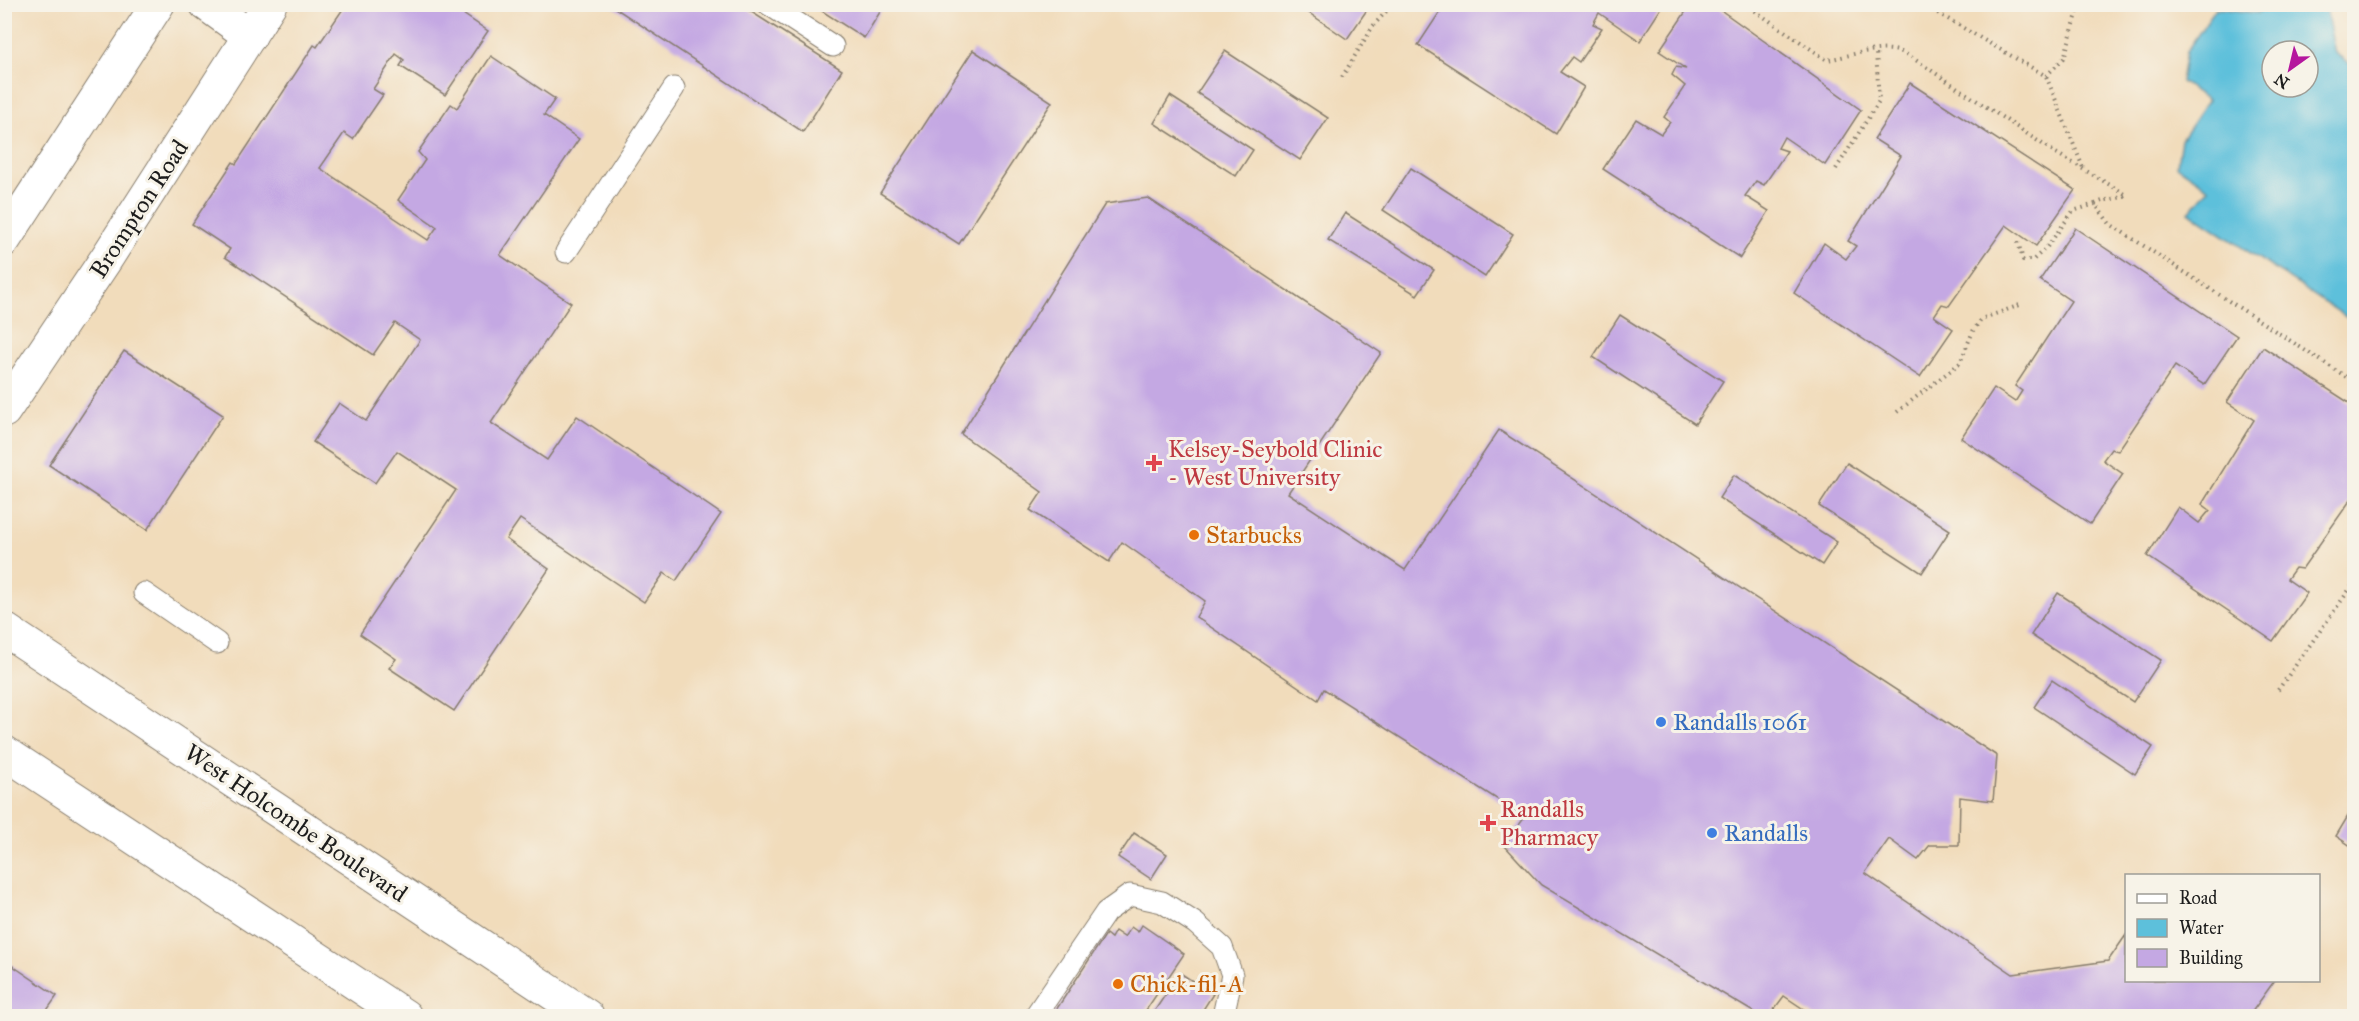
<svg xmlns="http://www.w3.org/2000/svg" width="2359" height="1021" font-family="'IM FELL Great Primer',serif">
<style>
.water{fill:#5dc0db;stroke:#3c6e7c;stroke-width:1.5;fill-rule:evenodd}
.building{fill:#c4a8e3}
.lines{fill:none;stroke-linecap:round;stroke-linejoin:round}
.lane-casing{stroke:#867c6c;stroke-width:23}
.secondary-casing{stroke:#867c6c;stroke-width:35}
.primary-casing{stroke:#867c6c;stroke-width:35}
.path{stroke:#867c6c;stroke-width:4;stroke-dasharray:1.5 4.5;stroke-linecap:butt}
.lane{stroke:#fff;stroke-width:21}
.secondary{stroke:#fff;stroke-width:33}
.primary{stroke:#fff;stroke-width:33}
.health-dot{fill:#e0444e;stroke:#f7f3e8;stroke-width:2}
.food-dot{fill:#e8710a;stroke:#f7f3e8;stroke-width:2}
.shop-dot{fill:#3f7fe0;stroke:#f7f3e8;stroke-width:2}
.labels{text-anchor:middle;stroke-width:6;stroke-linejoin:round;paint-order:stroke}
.street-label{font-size:24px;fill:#1c1c1c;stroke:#f7f3e8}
.health-label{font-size:24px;fill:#be3a42;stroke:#f7f3e8;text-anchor:start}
.food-label{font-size:24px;fill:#c56008;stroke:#f7f3e8;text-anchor:start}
.shop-label{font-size:24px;fill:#366cbe;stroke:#f7f3e8;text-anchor:start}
</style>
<rect width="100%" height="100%" fill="#f7f3e8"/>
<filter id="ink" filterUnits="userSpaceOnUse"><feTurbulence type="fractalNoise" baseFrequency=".0167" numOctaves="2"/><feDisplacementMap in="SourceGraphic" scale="12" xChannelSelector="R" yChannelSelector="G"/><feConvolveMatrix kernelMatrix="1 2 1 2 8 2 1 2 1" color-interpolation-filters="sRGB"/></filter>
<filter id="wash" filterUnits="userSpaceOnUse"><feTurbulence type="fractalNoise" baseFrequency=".008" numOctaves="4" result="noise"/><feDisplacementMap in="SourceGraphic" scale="24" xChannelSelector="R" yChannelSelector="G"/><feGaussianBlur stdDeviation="1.35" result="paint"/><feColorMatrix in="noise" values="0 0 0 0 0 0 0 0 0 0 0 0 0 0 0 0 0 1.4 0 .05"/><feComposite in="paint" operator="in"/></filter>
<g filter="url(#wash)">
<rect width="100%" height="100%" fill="#f1dcbb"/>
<!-- water -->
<path class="water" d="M2264 5H2325L2335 53 2354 67V322L2189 212 2209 188 2177 166 2181 140 2208 100 2181 82 2186 52 2216 8 2258 13ZM2272 51H2308V87H2272Z"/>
<g id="blocks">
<!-- building -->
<g class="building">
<polygon points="351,4 448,4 488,31 445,95 400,66 404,60 396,54 373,89 383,95 353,139 344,133 320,168 428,240 437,227 398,200 425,160 418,152 451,104 457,108 491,56 555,99 544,115 579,139 500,255 571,303 491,423 547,460 577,416 721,514 676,581 664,573 644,602 520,519 506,539 549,569 454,711 389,668 396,659 360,634 456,490 397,451 375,483 313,442 339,403 366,421 420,340 395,323 373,355 225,257 230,249 192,224 233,162 236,164 314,45 317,47 345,6 349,9"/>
<polygon points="609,4 739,4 842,70 803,132"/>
<polygon points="811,4 885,4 864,38"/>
<polygon points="1296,4 1371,4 1347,39"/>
<polygon points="1445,4 1467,4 1476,10 1480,4 1664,4 1640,41 1599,13 1593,24 1602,28 1579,62 1572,57 1560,72 1584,87 1556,134 1418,45"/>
<polygon points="1691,4 1712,4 1861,110 1825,165 1784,137 1778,148 1787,151 1764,185 1756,181 1745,196 1769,211 1740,258 1603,169 1636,119 1661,134 1670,122 1664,117 1685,86 1672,75 1676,67 1686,69 1659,51"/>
<polygon points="973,50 1052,102 959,244 880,193"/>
<polygon points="1225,51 1328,118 1300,160 1197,93"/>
<polygon points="1910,83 2075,190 2036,246 2006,225 1949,306 1942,304 1934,316 1953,329 1920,377 1794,293 1824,243 1846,259 1856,246 1848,241 1901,156 1874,139"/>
<polygon points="1170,96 1253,150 1236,176 1154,123"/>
<polygon points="1411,168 1513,234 1485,277 1383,210"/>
<polygon points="1148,198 1381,353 1288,493 1405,570 1499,430 1997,756 1993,801 1960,797 1959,845 1930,845 1918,860 1889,839 1865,873 2013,974 2108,961 2126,935 2126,980 2275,980 2249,1016 1814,1016 1784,996 1769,1016 1760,1016 1541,885 1504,845 1525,817 1324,689 1318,700 1196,617 1205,601 1122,542 1109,562 1030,510 1042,492 961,434 1105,204"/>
<polygon points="1345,213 1434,270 1417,295 1328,240"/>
<polygon points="2075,228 2237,336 2204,385 2175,366 2118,451 2111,449 2103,460 2123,474 2090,524 1961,438 1994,388 2015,402 2022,391 2015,386 2071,301 2040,280"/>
<polygon points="1620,315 1723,381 1695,424 1593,357"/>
<polygon points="2263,347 2354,406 2354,495 2302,569 2295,568 2287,579 2307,593 2273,641 2147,556 2178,507 2199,523 2210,510 2202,504 2254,420 2227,402"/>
<polygon points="124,351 223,415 147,530 49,465"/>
<polygon points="1847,463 1950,530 1922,573 1819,506"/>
<polygon points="1734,475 1837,542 1822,565 1719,498"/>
<polygon points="2058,593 2161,660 2133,702 2031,635"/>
<polygon points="2052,680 2153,747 2135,774 2034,707"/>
<polygon points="2354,806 2354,848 2336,836"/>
<polygon points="1134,833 1167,854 1151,879 1118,857"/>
<polygon points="1142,925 1184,954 1142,1016 1052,1016 1106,934 1111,938 1115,931 1124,937 1131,927 1138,932"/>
<polygon points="4,960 57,996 43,1016 4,1016"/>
<polygon points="1180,973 1213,994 1199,1016 1151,1016"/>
</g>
</g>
</g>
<g filter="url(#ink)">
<use href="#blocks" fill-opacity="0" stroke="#867c6c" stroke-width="1.5"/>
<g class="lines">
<!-- lane casing -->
<g class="lane-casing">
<g id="lane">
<polyline points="768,4 833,46"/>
<polyline points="566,252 674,88"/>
<polyline points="144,593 217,643"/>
<polyline points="1035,1016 1106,912 1130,895 1162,902 1195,923 1222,947 1232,975 1223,1016"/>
</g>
</g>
<!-- secondary casing -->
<g class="secondary-casing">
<g id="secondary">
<polyline points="206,4 250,36"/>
<polyline points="4,240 158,4"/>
<polyline points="4,411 106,259 270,4"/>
</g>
</g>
<!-- primary casing -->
<g class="primary-casing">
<g id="primary">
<polyline points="4,629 587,1016"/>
<polyline points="4,752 405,1016"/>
</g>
</g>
<!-- path -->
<g class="path">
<path d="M1745 4 1827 60C1851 56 1886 42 1908 55L2056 153 2127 195C2116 200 2106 198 2095 204L2110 224 2354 382"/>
<polyline points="1922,4 2046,76 2084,170"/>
<polyline points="2046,76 2064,58 2080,4"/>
<polyline points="1342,77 1373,26 1393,4"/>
<polyline points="1836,169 1879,101 1876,51"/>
<polyline points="2018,242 2023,260 2033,260 2047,247 2073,211 2095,204"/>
<polyline points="1897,412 1960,363 1973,331 1981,319 2020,305"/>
<polyline points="2278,690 2354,583"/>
</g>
<!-- lane -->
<use href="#lane" class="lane"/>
<!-- secondary -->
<use href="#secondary" class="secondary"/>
<!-- primary -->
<use href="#primary" class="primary"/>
</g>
</g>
<!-- markers -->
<g class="health-dot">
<path d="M1151 454h6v6h6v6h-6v6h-6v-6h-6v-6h6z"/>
<path d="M1485 814h6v6h6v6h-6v6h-6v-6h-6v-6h6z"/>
</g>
<g class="food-dot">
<circle cx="1194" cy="535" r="6"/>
<circle cx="1118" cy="984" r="6"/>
</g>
<g class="shop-dot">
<circle cx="1661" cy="722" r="6"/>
<circle cx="1712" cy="833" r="6"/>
</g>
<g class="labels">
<!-- street labels -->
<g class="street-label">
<text transform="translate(139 209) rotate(-57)" y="8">Brompton Road</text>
<text transform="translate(296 823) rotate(34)" y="8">West Holcombe Boulevard</text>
</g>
<!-- health labels -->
<g class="health-label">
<text x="1168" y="457">Kelsey-Seybold Clinic<tspan x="1168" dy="28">- West University</tspan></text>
<text x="1500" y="817">Randalls<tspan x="1500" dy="28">Pharmacy</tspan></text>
</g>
<!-- food labels -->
<g class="food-label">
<text x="1206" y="543">Starbucks</text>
<text x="1130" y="992">Chick-fil-A</text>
</g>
<!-- shop labels -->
<g class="shop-label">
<text x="1673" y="730">Randalls 1061</text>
<text x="1724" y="841">Randalls</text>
</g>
</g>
<!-- margin -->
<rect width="2359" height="1021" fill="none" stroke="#f7f3e8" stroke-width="24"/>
<!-- legend -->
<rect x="2125" y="874" width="195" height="108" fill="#f7f3e8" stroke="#9f9d96" stroke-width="1.5"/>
<rect x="2137" y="894" width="30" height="9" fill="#ffffff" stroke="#9f9d96" stroke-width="1.5"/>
<text x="2179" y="904" font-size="18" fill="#1c1c1c">Road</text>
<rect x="2137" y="919" width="30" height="18" fill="#5dc0db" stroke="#9f9d96" stroke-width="1.5"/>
<text x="2179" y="934" font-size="18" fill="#1c1c1c">Water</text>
<rect x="2137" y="949" width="30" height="18" fill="#c4a8e3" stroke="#9f9d96" stroke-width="1.5"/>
<text x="2179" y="964" font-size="18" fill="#1c1c1c">Building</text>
<!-- north arrow -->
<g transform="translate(2290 69) rotate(214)"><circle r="28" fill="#f7f3e8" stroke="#9f9d96" stroke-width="1.5"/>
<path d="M0-4.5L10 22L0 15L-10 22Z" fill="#b5179e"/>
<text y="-9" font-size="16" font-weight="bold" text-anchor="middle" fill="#1c1c1c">N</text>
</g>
</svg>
